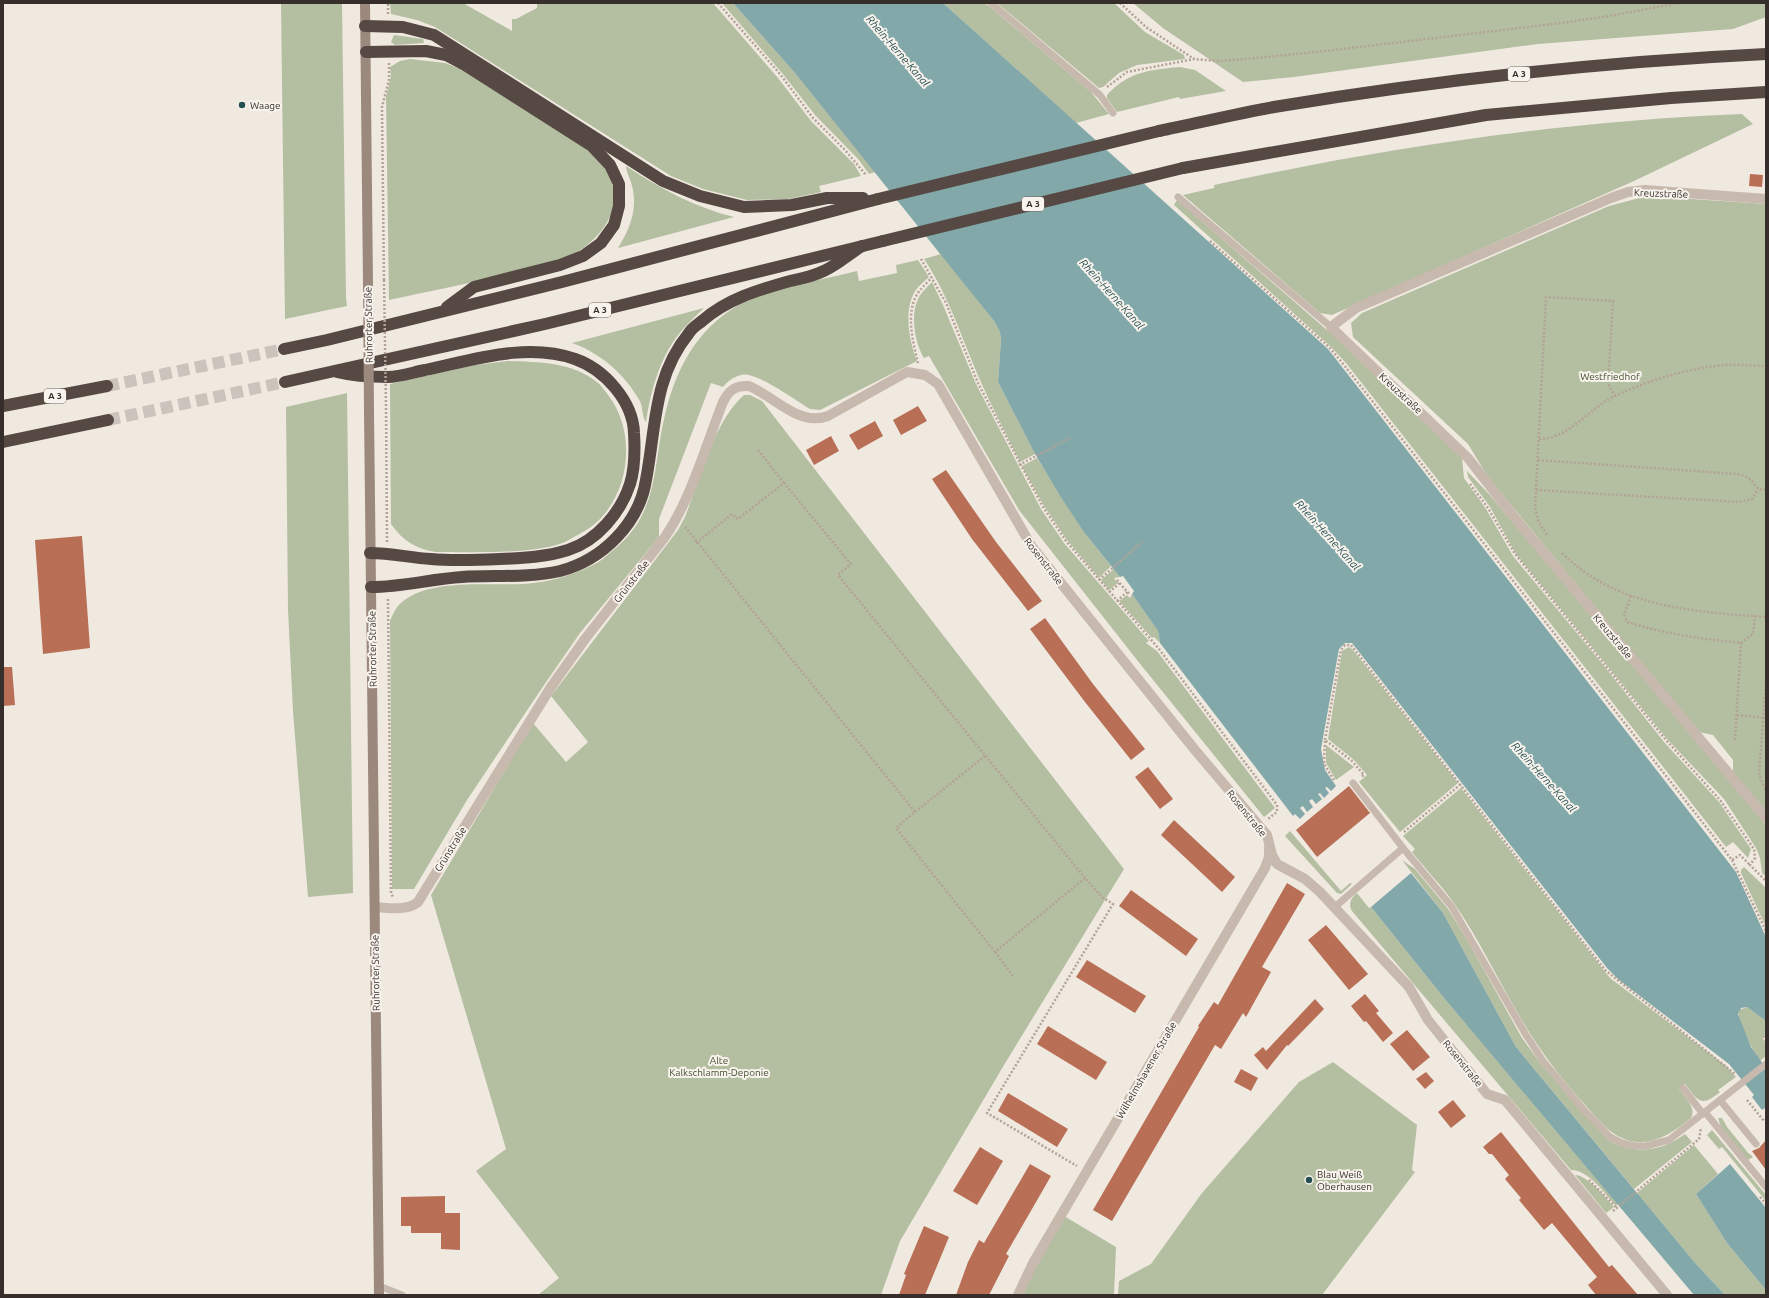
<svg xmlns="http://www.w3.org/2000/svg" width="1769" height="1298" font-family="Ubuntu,sans-serif">
<style>
.green{fill:#b4bea1}
.water{fill:#82a8aa}
.building{fill:#b86f55}
.lines{fill:none;stroke-linecap:round;stroke-linejoin:round}
.highway-tunnel{stroke:#cbc4bc;stroke-width:12;stroke-dasharray:12 6;stroke-linecap:butt}
.path{stroke:#b3a397;stroke-width:2.5;stroke-dasharray:2 2;stroke-linecap:butt}
.lane{stroke:#c7b9ad;stroke-width:7}
.street{stroke:#c7b9ad;stroke-width:10}
.secondary{stroke:#9b897e;stroke-width:10}
.highway{stroke:#564943;stroke-width:12}
.path-bridge{stroke:#b3a397;stroke-width:2.5;stroke-dasharray:2 2;stroke-linecap:butt}
.secondary-bridge{stroke:#9b897e;stroke-width:10}
.highway-bridge{stroke:#564943;stroke-width:12}
.poi-dot{fill:#255053;stroke:#f8f3ec;stroke-width:1.5}
.labels{text-anchor:middle;stroke-width:4;stroke-linejoin:round;paint-order:stroke}
.shield{fill:#f8f3ec;stroke:#706964;stroke-width:1}
.shield-label{font-size:9px;font-weight:bold;fill:#362e2a}
.poi-label{font-size:10px;fill:#362e2a;stroke:#f8f3ec;text-anchor:start}
.street-label{font-size:10px;fill:#362e2a;stroke:#f8f3ec}
.park-label{font-size:10px;fill:#455231;stroke:#f8f3ec}
.water-label{font-size:11px;font-style:italic;fill:#255053;stroke:#f8f3ec}
</style>
<rect width="100%" height="100%" fill="#f0e9e0"/>
<!-- green -->
<g class="green">
<polygon points="281,3 342,3 346,298 347,306 285,319"/>
<polygon points="390,3 463,3 512,31 512,19 516,19 537,8 537,3 713,3 778,78 811,121 854,164 861,176 819,186 821,192 789,199 747,200 703,189 671,176 435,27 417,20 391,14"/>
<polygon points="722,3 733,3 795,73 875,172 869,174 859,160 815,115 782,73"/>
<polygon points="943,3 984,3 989,6 1091,92 1109,114 1076,123"/>
<polygon points="997,3 1114,3 1145,32 1184,55 1185,59 1137,65 1119,73 1103,87 1099,88"/>
<polygon points="1133,3 1766,3 1766,17 1733,29 1538,44 1294,77 1243,82 1163,28"/>
<polygon points="394,35 423,39 424,43 395,45 391,42"/>
<path d="M410 59 445 63 463 70C491 88 519 106 548 124 567 137 592 148 605 168 631 208 597 245 561 261 546 267 529 269 514 272 472 283 431 291 389 300L386 97 391 76 390 67 400 61Z"/>
<path d="M1180 67 1195 70 1226 91 1180 99 1179 97 1117 112 1107 98V95C1129 71 1150 70 1180 67Z"/>
<path d="M1742 114 1753 124 1634 181 1332 315 1320 313 1183 195 1214 188V185C1387 147 1565 121 1742 114Z"/>
<path d="M626 166C661 189 694 207 734 217L618 248C630 229 638 209 632 186 631 180 626 172 626 166Z"/>
<polygon points="1647,196 1766,204 1766,810 1733,774 1733,760 1713,735 1698,732 1488,477 1468,444 1353,337 1351,323 1362,313 1609,206"/>
<polygon points="1177,200 1342,343 1462,458 1464,478 1486,509 1513,556 1605,667 1664,742 1719,802 1751,849 1748,858 1733,842 1726,847 1346,363 1330,346 1174,205"/>
<path d="M941 254 994 321 1000 332 1001 340 998 382 1035 454 1020 462C1007 435 992 408 980 380 962 339 949 296 924 259Z"/>
<path d="M918 260 929 277C925 281 917 287 914 293 904 312 909 341 917 361L820 410 810 409C795 400 756 371 741 375 733 377 728 381 723 387L711 383 659 519V537L580 633 542 688 467 800 414 889H392L390 621C393 614 396 607 402 602 430 578 489 586 524 584 550 582 570 576 593 565 600 562 606 556 611 552 660 514 652 468 665 415 675 371 696 330 737 306 771 287 819 281 857 271L859 281 897 273 896 265Z"/>
<path d="M932 282 943 305 976 384 1041 509 1064 543 1149 641 1146 643 1157 651 1275 808 1264 817 1141 665 1019 510 929 356 924 358C914 342 909 310 921 294 924 290 928 286 932 282Z"/>
<path d="M704 308C697 315 690 321 684 328 661 353 651 389 646 422 642 417 643 408 640 401 625 375 601 353 572 343Z"/>
<path d="M508 361C539 362 573 362 598 383 602 386 605 391 608 395 636 431 631 490 597 522 590 529 577 535 569 540 541 555 469 552 436 552 416 549 403 541 391 524L390 384 475 365Z"/>
<polygon points="347,393 353,893 308,897 293,711 288,610 286,407"/>
<path d="M744 395H750L762 401 1124 869 1007 1060 900 1241 881 1295H538L559 1278 476 1171 506 1149 431 895 533 723 566 762 588 742 551 696 678 530 685 517C700 479 714 421 744 395Z"/>
<polygon points="1037,458 1083,531 1111,566 1099,578 1067,540 1044,506 1022,466"/>
<polygon points="1467,471 1489,494 1766,825 1766,877 1762,873 1760,858 1756,848 1724,799 1667,739 1516,554 1490,507 1468,477"/>
<polygon points="1114,569 1120,577 1114,578 1118,583 1109,590 1101,580"/>
<polygon points="1132,594 1158,631 1160,643 1154,637 1152,638 1119,601 1127,595 1130,598"/>
<polygon points="1349,647 1353,650 1458,783 1400,832 1359,782 1367,775 1354,760 1328,739 1342,651"/>
<polygon points="1326,745 1354,767 1336,780 1326,763"/>
<path d="M1461 788 1610 978 1726 1066 1736 1077 1718 1090 1720 1092C1701 1108 1698 1101 1685 1084L1679 1088C1684 1097 1697 1107 1691 1118 1671 1134 1648 1150 1622 1138 1608 1132 1597 1118 1586 1106 1566 1084 1547 1060 1531 1035 1504 993 1484 947 1456 906 1443 887 1426 870 1412 852L1415 849 1403 836Z"/>
<polygon points="1290,831 1341,891 1350,883 1352,884 1341,894 1337,893 1285,836"/>
<path d="M1402 860 1415 869 1449 910 1469 943 1522 1038 1541 1064 1608 1140C1635 1155 1661 1152 1685 1134L1692 1142 1634 1189 1516 1047 1443 913Z"/>
<polygon points="1744,867 1766,888 1766,927 1741,873 1741,870"/>
<path d="M1357 893 1369 908 1371 907 1444 998 1618 1204 1616 1206C1605 1194 1589 1170 1571 1170L1352 911C1348 903 1351 898 1357 893Z"/>
<path d="M1747 1007 1766 1021V1038L1764 1035 1762 1037 1766 1043V1056L1760 1061C1754 1052 1736 1021 1739 1010Z"/>
<polygon points="1333,1062 1417,1125 1412,1170 1415,1172 1322,1295 1118,1295 1119,1281 1151,1264 1202,1193 1299,1082"/>
<polygon points="1718,1118 1722,1118 1727,1127 1749,1154 1750,1154 1753,1157 1748,1160 1721,1127"/>
<polygon points="1712,1130 1766,1195 1766,1201 1722,1147 1719,1149 1707,1135"/>
<polygon points="1694,1145 1718,1174 1696,1194 1727,1243 1766,1290 1766,1295 1725,1295 1696,1264 1637,1193"/>
<path d="M1575 1175C1587 1175 1606 1198 1614 1207L1606 1213Z"/>
<polygon points="1064,1216 1116,1247 1114,1295 1021,1295"/>
</g>
<!-- water -->
<g class="water">
<polygon points="733,3 943,3 1328,349 1736,872 1766,937 1766,1021 1747,1007 1741,1008 1738,1014 1751,1047 1766,1068 1766,1110 1765,1108 1762,1110 1752,1097 1754,1095 1729,1064 1619,980 1607,968 1352,643 1345,643 1339,649 1321,749 1325,770 1336,786 1331,791 1327,787 1325,788 1329,793 1324,798 1320,793 1318,794 1322,799 1316,804 1312,799 1309,801 1313,807 1307,812 1303,806 1300,808 1305,814 1300,819 1295,814 1293,816 1160,643 1158,631 1132,594 1134,591 1123,576 1120,577 1083,531 1059,494 1035,454 998,382 1001,340 1000,332 994,321 795,73"/>
<polygon points="1411,873 1443,913 1516,1047 1696,1264 1725,1295 1694,1295 1444,998 1371,907"/>
<polygon points="1730,1164 1766,1208 1766,1290 1727,1243 1696,1194"/>
</g>
<!-- building -->
<g class="building">
<polygon points="1750,174 1763,175 1762,187 1749,186"/>
<polygon points="918,406 927,421 901,435 893,420"/>
<polygon points="875,421 883,436 858,450 849,435"/>
<polygon points="831,436 839,451 814,465 806,450"/>
<polygon points="946,470 996,542 1042,601 1028,611 972,539 932,479"/>
<polygon points="82,536 90,648 43,654 35,540"/>
<polygon points="1045,618 1093,684 1145,749 1131,760 1085,702 1030,629"/>
<polygon points="3,667 12,667 15,705 3,706"/>
<polygon points="1148,767 1173,799 1160,809 1135,777"/>
<polygon points="1349,786 1370,813 1317,857 1296,830"/>
<polygon points="1174,820 1235,877 1222,892 1161,835"/>
<polygon points="1287,883 1305,894 1262,967 1271,972 1246,1017 1243,1013 1221,1049 1215,1045 1112,1221 1093,1210 1199,1027 1198,1026 1214,1002 1218,1005"/>
<polygon points="1131,890 1198,939 1186,956 1119,906"/>
<polygon points="1326,925 1368,974 1349,990 1308,940"/>
<polygon points="1087,960 1146,996 1135,1013 1076,977"/>
<polygon points="1365,994 1379,1011 1376,1013 1393,1033 1383,1042 1366,1021 1364,1022 1351,1006"/>
<polygon points="1315,999 1324,1009 1288,1046 1287,1045 1267,1070 1254,1055 1263,1047 1266,1051"/>
<polygon points="1048,1026 1107,1062 1096,1080 1037,1044"/>
<polygon points="1407,1030 1430,1057 1413,1071 1390,1044"/>
<polygon points="1241,1069 1258,1078 1251,1091 1234,1082"/>
<polygon points="1426,1072 1434,1081 1425,1089 1416,1079"/>
<polygon points="1008,1093 1068,1129 1057,1147 998,1111"/>
<polygon points="1453,1100 1466,1116 1451,1128 1438,1112"/>
<polygon points="1501,1132 1609,1267 1612,1265 1638,1295 1596,1295 1588,1285 1597,1277 1552,1223 1544,1230 1519,1200 1521,1198 1505,1179 1509,1175 1492,1154 1489,1154 1483,1147"/>
<polygon points="1766,1140 1766,1170 1752,1151 1759,1148"/>
<polygon points="980,1147 1003,1161 977,1205 953,1191"/>
<polygon points="1030,1164 1051,1176 1006,1254 1009,1256 989,1295 956,1295 968,1262 979,1240 984,1243"/>
<polygon points="445,1196 445,1213 460,1213 460,1250 441,1249 441,1233 411,1233 411,1226 401,1226 401,1197"/>
<polygon points="924,1226 949,1237 925,1295 899,1295 906,1275 904,1274"/>
</g>
<g class="lines">
<!-- highway-tunnel -->
<g class="highway-tunnel">
<polyline points="107,386 284,349"/>
<polyline points="108,420 285,382"/>
</g>
<!-- path -->
<g class="path">
<polyline points="718,3 780,74 813,118 845,150 866,175"/>
<polyline points="1120,3 1146,27 1194,59"/>
<polyline points="388,14 388,3"/>
<polyline points="1107,87 1127,72 1194,59 1217,61 1247,59 1325,51 1562,23 1609,16 1679,3"/>
<polyline points="1210,241 1329,347 1344,365 1732,860 1740,855 1750,865"/>
<polyline points="921,259 946,303 978,383 1043,507 1066,541 1159,649 1277,805 1277,812 1268,819"/>
<polyline points="384,280 382,107 389,80 389,63"/>
<path d="M918 363C913 342 905 312 918 293 922 287 928 282 932 277"/>
<polyline points="386,408 387,542"/>
<path d="M1539 439C1569 439 1588 409 1615 396 1649 380 1688 368 1726 365 1739 364 1753 366 1766 366"/>
<polyline points="758,450 784,483"/>
<path d="M1538 460 1737 474C1748 476 1752 480 1758 489L1766 490"/>
<polyline points="1019,465 1070,438"/>
<polyline points="1470,484 1488,508 1515,554 1666,740 1720,800 1754,849 1755,858 1750,865 1766,881"/>
<polyline points="1536,490 1738,502 1752,499 1758,489"/>
<polyline points="685,527 915,812 896,828 995,952 1085,878 1102,897 1113,904 987,1113 1077,1166"/>
<polyline points="1547,535 1539,523 1535,508 1546,297 1613,301 1608,384 1615,396"/>
<polyline points="696,543 732,514 738,519 784,483 851,564 838,575 1085,878"/>
<path d="M1562 553C1615 607 1695 612 1766 617"/>
<polyline points="1099,580 1142,542"/>
<polyline points="1117,580 1130,595"/>
<polyline points="1109,592 1120,583"/>
<path d="M1631 596 1624 615 1627 622C1665 634 1702 639 1741 643L1753 634 1755 616"/>
<polyline points="388,599 391,893 393,897"/>
<polyline points="1117,601 1127,592"/>
<polyline points="1766,681 1759,775 1766,791"/>
<polyline points="1737,715 1766,718"/>
<polyline points="1325,740 1341,650 1345,645 1351,645 1605,970 1735,1074"/>
<polyline points="1735,740 1741,643"/>
<polyline points="1334,780 1324,764 1325,740 1352,761 1364,775 1361,777"/>
<polyline points="915,812 986,755"/>
<polyline points="1404,832 1461,784"/>
<polyline points="1732,860 1766,931"/>
<polyline points="995,952 1013,976"/>
<polyline points="1763,1036 1766,1040"/>
<polyline points="1747,1100 1764,1121 1766,1120"/>
<polyline points="1589,1180 1617,1208"/>
<polyline points="1760,1197 1766,1204"/>
<polyline points="1613,1211 1699,1139 1701,1128"/>
</g>
<!-- lane -->
<g class="lane">
<polyline points="991,3 1100,95 1113,113"/>
<polyline points="1178,197 1331,327"/>
<polyline points="1353,783 1403,848"/>
<polyline points="1336,906 1403,848 1452,907 1526,1035 1543,1061 1583,1109 1610,1137 1622,1143 1635,1146 1646,1146 1669,1140 1766,1064"/>
<polyline points="1683,1088 1703,1114"/>
<polyline points="1720,1100 1756,1144"/>
<polyline points="1705,1112 1766,1187"/>
<polyline points="379,1286 402,1295"/>
</g>
<!-- street -->
<g class="street">
<polyline points="1766,199 1645,190 1628,192 1611,198 1356,308 1331,327 1468,458 1514,517 1766,818"/>
<path d="M375 907C388 908 408 911 418 902L551 687 585 639 665 537C692 497 705 447 723 402 729 390 736 385 749 386 775 397 799 427 828 416L907 372 925 375 938 384 1032 547 1195 750 1267 835 1272 855 1277 864 1305 879 1320 892 1409 987 1428 1020 1487 1094 1505 1100 1667 1295"/>
<polyline points="1018,1295 1033,1263 1265,868 1269,857 1269,848"/>
</g>
<!-- secondary -->
<g class="secondary">
<polyline points="365,3 368,283"/>
<polyline points="369,412 379,1295"/>
</g>
<!-- highway -->
<g class="highway">
<polyline points="365,26 403,27 434,35 663,181 700,196 744,207 792,205 827,198 863,198"/>
<polyline points="366,52 426,51 446,55 465,65 592,146 610,165 619,184 619,206 614,225 601,243 583,256 560,265 474,287 447,307"/>
<path d="M1159 131C1198 123 1236 114 1274 107 1437 80 1601 62 1766 54"/>
<polyline points="1183,168 1486,115 1671,98 1766,92"/>
<polyline points="284,349 327,340 562,282 878,199"/>
<path d="M337 372C353 376 371 377 388 377 400 377 414 372 425 370 473 360 527 342 575 359 604 369 633 401 634 433 635 449 635 468 630 484 621 512 597 541 568 550 546 557 524 558 500 559 477 560 454 561 431 559 411 558 391 553 370 553"/>
<polyline points="285,382 545,324 883,241"/>
<polyline points="3,406 107,386"/>
<polyline points="3,442 108,420"/>
<path d="M371 587C402 587 431 579 462 577 494 575 528 578 560 571 602 560 639 524 646 480 656 428 653 377 689 333 692 328 697 325 702 321 727 299 758 290 790 281 799 279 810 277 819 273 834 268 849 254 862 246"/>
</g>
<!-- path-bridge -->
<polyline class="path-bridge" points="384,280 386,408"/>
<!-- secondary-bridge -->
<polyline class="secondary-bridge" points="368,283 369,412"/>
<!-- highway-bridge -->
<g class="highway-bridge">
<polyline points="878,199 1159,131"/>
<polyline points="883,241 1183,168"/>
</g>
</g>
<!-- markers -->
<g class="poi-dot">
<circle cx="242" cy="105" r="4"/>
<circle cx="1309" cy="1180" r="4"/>
</g>
<g class="labels">
<!-- shield labels -->
<g class="shield">
<rect x="1508" y="67" width="22" height="14" rx="3"/>
<rect x="1022" y="197" width="22" height="14" rx="3"/>
<rect x="589" y="303" width="22" height="14" rx="3"/>
<rect x="44" y="389" width="22" height="14" rx="3"/>
</g>
<g class="shield-label">
<text x="1519" y="77">A 3</text>
<text x="1033" y="207">A 3</text>
<text x="600" y="313">A 3</text>
<text x="55" y="399">A 3</text>
</g>
<!-- poi labels -->
<g class="poi-label">
<text x="250" y="109">Waage</text>
<text x="1317" y="1178">Blau Weiß<tspan x="1317" dy="12">Oberhausen</tspan></text>
</g>
<!-- street labels -->
<g class="street-label">
<text transform="translate(1661 193) rotate(2)" y="4">Kreuzstraße</text>
<text transform="translate(368 325) rotate(-91)" y="4">Ruhrorter Straße</text>
<text transform="translate(1401 393) rotate(43)" y="4">Kreuzstraße</text>
<text transform="translate(1044 561) rotate(52)" y="4">Rosenstraße</text>
<text transform="translate(631 581) rotate(-52)" y="4">Grünstraße</text>
<text transform="translate(1613 636) rotate(50)" y="4">Kreuzstraße</text>
<text transform="translate(372 649) rotate(-91)" y="4">Ruhrorter Straße</text>
<text transform="translate(1247 813) rotate(51)" y="4">Rosenstraße</text>
<text transform="translate(450 849) rotate(-58)" y="4">Grünstraße</text>
<text transform="translate(375 973) rotate(-91)" y="4">Ruhrorter Straße</text>
<text transform="translate(1463 1063) rotate(51)" y="4">Rosenstraße</text>
<text transform="translate(1146 1070) rotate(-60)" y="4">Wilhelmshavener Straße</text>
</g>
<!-- park labels -->
<g class="park-label">
<text x="1610" y="380">Westfriedhof</text>
<text x="719" y="1064">Alte<tspan x="719" dy="12">Kalkschlamm-Deponie</tspan></text>
</g>
<!-- water labels -->
<g class="water-label">
<text transform="translate(898 51) rotate(49)" y="4">Rhein-Herne-Kanal</text>
<text transform="translate(1112 294) rotate(48)" y="4">Rhein-Herne-Kanal</text>
<text transform="translate(1328 535) rotate(48)" y="4">Rhein-Herne-Kanal</text>
<text transform="translate(1544 777) rotate(48)" y="4">Rhein-Herne-Kanal</text>
</g>
</g>
<!-- border -->
<rect width="1769" height="1298" fill="none" stroke="#362e2a" stroke-width="8"/>
</svg>
